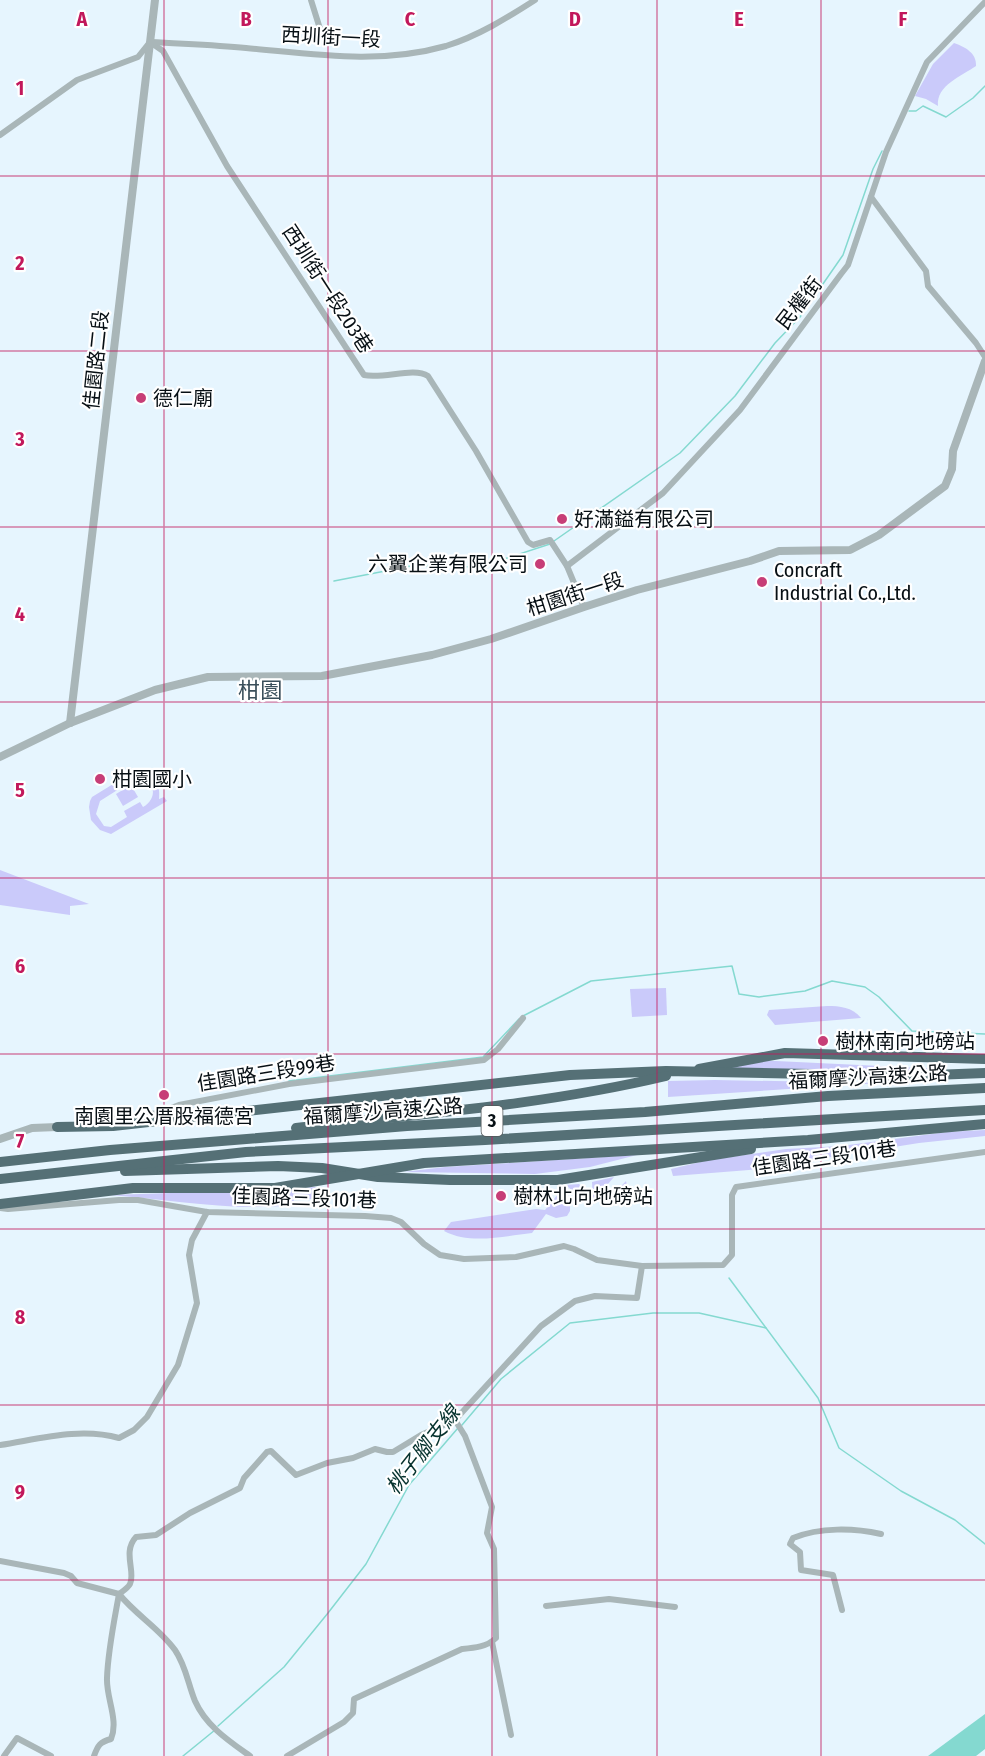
<svg xmlns="http://www.w3.org/2000/svg" width="985" height="1756" font-family="'Fira Sans Condensed','Noto Sans TC',sans-serif">
<style>
.green{fill:#cacafa;fill-rule:evenodd}
.water{fill:#84d9d0}
.lines{fill:none;stroke-linecap:round;stroke-linejoin:round}
.stream{stroke:#84d9d0;stroke-width:1.5}
.minor{stroke:#a9b6b8;stroke-width:6}
.tertiary{stroke:#a9b6b8;stroke-width:8}
.motorway{stroke:#557076;stroke-width:10}
.grid{fill:none;stroke:#c2185b;stroke-width:1.5;stroke-opacity:0.55}
.poi-dot{fill:#c73e77;stroke:#fff;stroke-width:2}
.labels{text-anchor:middle;stroke-width:4.5;stroke-linejoin:round;paint-order:stroke}
.shield{fill:#fff;stroke:#51575a;stroke-width:1.5}
.shield-label{font-size:18px;font-weight:bold;fill:#070f14}
.street-label{font-size:20px;fill:#070f14;stroke:#fff}
.poi-label{font-size:20px;fill:#070f14;stroke:#fff;text-anchor:start}
.water-label{font-size:21px;font-style:italic;fill:#06322e;stroke:#fff}
.quarter-label{font-size:22px;fill:#3a4f5b;stroke:#fff}
.grid-label{font-size:20px;text-anchor:middle;font-weight:bold;fill:#c2185b;stroke:#fff;stroke-width:4.5;stroke-linejoin:round;paint-order:stroke}
</style>
<rect width="100%" height="100%" fill="#e6f5fe"/>
<!-- green -->
<g class="green">
<path d="M954 43C965 47 977 53 976 66 962 76 936 85 938 106L926 99 915 96 933 64Z"/>
<path d="M136 770C153 771 161 782 159 799L164 797 167 801 111 834 100 830 91 820 89 807 90 801 92 797ZM138 777C156 780 158 799 143 807L140 802 124 811 127 817 111 827 104 826 96 814 100 801Z"/>
<polygon points="131,785 138,797 123,806 116,794"/>
<polygon points="0,870 89,904 70,906 70,915 0,905"/>
<polygon points="666,988 667,1015 632,1017 630,989"/>
<path d="M827 1006C840 1006 852 1007 861 1018L775 1025 767 1015 769 1010Z"/>
<polygon points="758,1061 776,1061 943,1069 897,1073 718,1069"/>
<polygon points="715,1080 880,1083 668,1097 668,1081"/>
<polygon points="985,1130 985,1136 919,1143 749,1170 673,1176 671,1169 709,1160 786,1149 841,1146 947,1132"/>
<polygon points="637,1155 590,1167 535,1174 404,1172 445,1167"/>
<polygon points="614,1177 593,1201 592,1182"/>
<polygon points="626,1181 631,1202 606,1202"/>
<polygon points="579,1184 581,1186 583,1202 580,1204 578,1196 566,1185"/>
<path d="M315 1187 342 1199H294L293 1205C231 1212 170 1199 109 1195L171 1193H229Z"/>
<path d="M559 1193 563 1194 570 1202V1211L567 1216 556 1218 546 1214 532 1233C504 1236 470 1245 444 1231L451 1222 536 1209 545 1210Z"/>
</g>
<!-- water -->
<polygon class="water" points="985,1714 985,1749 976,1756 928,1756"/>
<g class="lines">
<!-- stream -->
<g class="stream">
<polyline points="909,111 916,111 923,106 946,117 973,98 985,86"/>
<polyline points="554,541 680,453 735,396 775,343 800,317 843,255 873,169 882,151"/>
<polyline points="334,581 411,566 480,567 550,544"/>
<polyline points="523,1016 591,981 732,966 739,994 759,997 805,991 832,981 865,987 879,997 912,1031 985,1034"/>
<polyline points="289,1081 483,1057 519,1019"/>
<polyline points="729,1278 818,1398 839,1448 901,1491 955,1520 985,1544"/>
<polyline points="462,1425 501,1379 570,1323 653,1313 699,1313 766,1328"/>
<polyline points="218,1726 284,1667 328,1613 366,1564 409,1485 458,1428"/>
<polyline points="183,1756 215,1730"/>
</g>
<!-- minor -->
<g class="minor">
<polyline points="311,0 321,32"/>
<path d="M150 42 163 51 227 166 364 375C384 379 414 367 428 376L476 451 528 542 533 545 550 540 567 566 584 607"/>
<path d="M151 42C182 44 214 45 246 48 313 54 379 65 446 46 478 36 507 18 535 0"/>
<polyline points="0,135 77,80 138,57 150,42"/>
<polyline points="871,197 926,271 928,286 976,343 985,357"/>
<polyline points="567,566 663,493 740,410 841,274 848,265 886,152 927,62 985,2"/>
<polyline points="91,1122 158,1113 179,1105 289,1084 484,1060 498,1049 523,1018"/>
<polyline points="0,1208 8,1209 119,1200 138,1200 207,1212 365,1216 391,1218 401,1222 424,1244 440,1255 464,1259 516,1257 564,1246 574,1249 597,1260 642,1266 723,1265 732,1255 732,1195 736,1187 985,1152"/>
<path d="M0 1445C39 1439 80 1427 119 1438L134 1430 147 1417 178 1365 197 1303 189 1255 192 1240 207 1212"/>
<polyline points="0,1561 64,1573 71,1576 77,1583 119,1594"/>
<path d="M119 1594C123 1591 128 1588 130 1584 136 1572 122 1552 136 1537L156 1535 190 1513 240 1488 244 1478 267 1452 271 1451 296 1475 327 1463 353 1458 375 1449 387 1452H393L421 1435 455 1420 541 1326 575 1301 595 1296 637 1298 642 1266"/>
<path d="M119 1594C136 1615 159 1628 175 1650 186 1666 188 1684 195 1701 206 1726 229 1741 250 1756"/>
<polyline points="546,1606 609,1599 675,1607"/>
<path d="M842 1610 833 1575 801 1570 800 1552 790 1544 793 1538C820 1527 854 1528 881 1534"/>
<polyline points="492,1642 511,1735"/>
<polyline points="4,1756 17,1738 51,1756"/>
<path d="M94 1756C98 1745 100 1742 111 1739 119 1720 106 1698 107 1678 108 1650 114 1622 119 1594"/>
<path d="M287 1756 344 1722 353 1713 354 1699 462 1649C474 1648 487 1647 496 1638L494 1549 487 1533 492 1507 465 1436 455 1420"/>
</g>
<!-- tertiary -->
<g class="tertiary">
<polyline points="70,723 155,0"/>
<polyline points="0,757 70,723 155,690 208,677 322,676 432,655 491,639 584,607 637,590 750,561 779,551 850,550 879,535 945,486 952,469 953,451 985,361"/>
<polyline points="0,1139 32,1128 57,1127"/>
</g>
<!-- motorway -->
<g class="motorway">
<polyline points="699,1069 785,1053 985,1059"/>
<polyline points="57,1127 113,1126 570,1075 666,1071 907,1076 985,1073"/>
<path d="M296 1128C420 1114 544 1105 666 1076"/>
<polyline points="0,1162 110,1150 407,1126 645,1112 828,1096 985,1088"/>
<polyline points="125,1171 278,1166 322,1168 378,1177 450,1180 558,1180 751,1149"/>
<polyline points="0,1179 246,1152 485,1140 985,1110"/>
<polyline points="0,1204 133,1188 275,1188 424,1163 808,1140 985,1124"/>
</g>
</g>
<!-- grid -->
<path class="grid" d="M164 0V1756M328 0V1756M492 0V1756M657 0V1756M821 0V1756M0 176H985M0 351H985M0 527H985M0 702H985M0 878H985M0 1054H985M0 1229H985M0 1405H985M0 1580H985"/>
<!-- markers -->
<g class="poi-dot">
<circle cx="141" cy="398" r="6"/>
<circle cx="562" cy="519" r="6"/>
<circle cx="540" cy="564" r="6"/>
<circle cx="762" cy="582" r="6"/>
<circle cx="100" cy="779" r="6"/>
<circle cx="823" cy="1041" r="6"/>
<circle cx="164" cy="1095" r="6"/>
<circle cx="501" cy="1196" r="6"/>
</g>
<g class="labels">
<!-- shield labels -->
<rect class="shield" x="481.5" y="1106" width="21" height="30" rx="4.5"/>
<g class="shield-label">
<text x="492" y="1127">3</text>
</g>
<!-- street labels -->
<g class="street-label">
<text transform="translate(331 37) rotate(3)" y="7">西圳街一段</text>
<text transform="translate(328 289) rotate(57)" y="7">西圳街一段203巷</text>
<text transform="translate(799 303) rotate(-52)" y="7">民權街</text>
<text transform="translate(96 360) rotate(-84)" y="7">佳園路二段</text>
<text transform="translate(575 594) rotate(-18)" y="7">柑園街一段</text>
<text transform="translate(266 1073) rotate(-9)" y="7">佳園路三段99巷</text>
<text transform="translate(868 1077) rotate(-3)" y="7">福爾摩沙高速公路</text>
<text transform="translate(383 1111) rotate(-4)" y="7">福爾摩沙高速公路</text>
<text transform="translate(824 1158) rotate(-8)" y="7">佳園路三段101巷</text>
<text transform="translate(304 1198) rotate(2)" y="7">佳園路三段101巷</text>
</g>
<!-- poi labels -->
<g class="poi-label">
<text x="153" y="405">德仁廟</text>
<text x="574" y="526">好滿鎰有限公司</text>
<text x="528" y="571" text-anchor="end">六翼企業有限公司</text>
<text x="774" y="577">Concraft<tspan x="774" dy="23">Industrial Co.,Ltd.</tspan></text>
<text x="112" y="786">柑園國小</text>
<text x="835" y="1048">樹林南向地磅站</text>
<text x="164" y="1123" text-anchor="middle">南園里公厝股福德宮</text>
<text x="513" y="1203">樹林北向地磅站</text>
</g>
<!-- water labels -->
<g class="water-label">
<text transform="translate(423 1450) rotate(-52)" y="7">桃子腳支線</text>
</g>
<!-- quarter labels -->
<g class="quarter-label">
<text x="260" y="698">柑園</text>
</g>
</g>
<g class="grid-label">
<text x="82" y="26">A</text>
<text x="246" y="26">B</text>
<text x="410" y="26">C</text>
<text x="575" y="26">D</text>
<text x="739" y="26">E</text>
<text x="903" y="26">F</text>
<text x="20" y="95">1</text>
<text x="20" y="270">2</text>
<text x="20" y="446">3</text>
<text x="20" y="621">4</text>
<text x="20" y="797">5</text>
<text x="20" y="973">6</text>
<text x="20" y="1148">7</text>
<text x="20" y="1324">8</text>
<text x="20" y="1499">9</text>
</g>
</svg>
